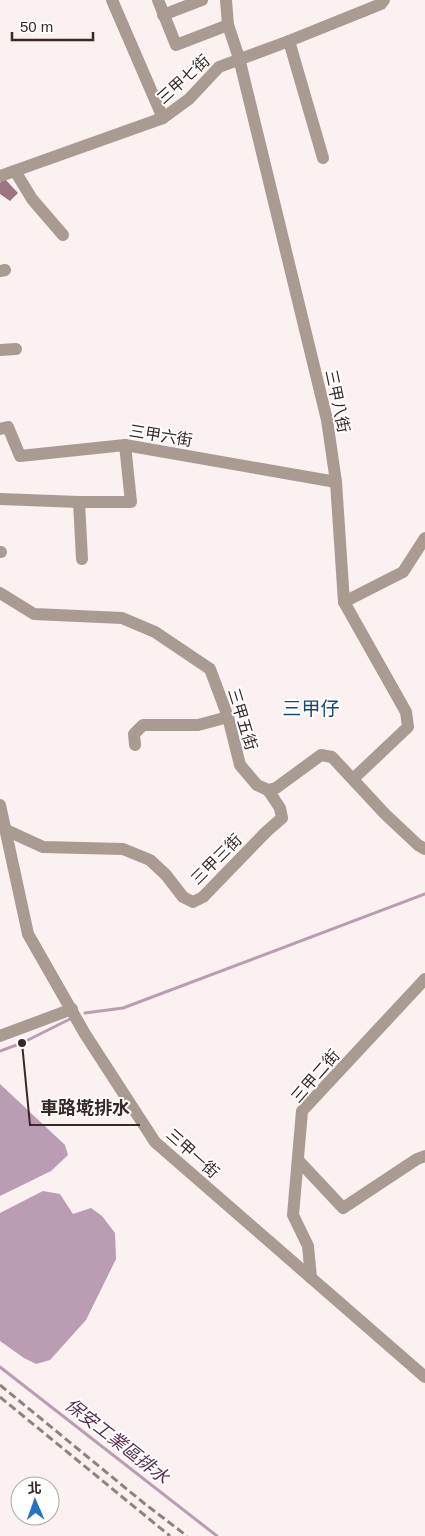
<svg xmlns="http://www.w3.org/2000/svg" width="425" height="1536" font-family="Helvetica,'Noto Sans TC',sans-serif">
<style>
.water{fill:#ba9cb3}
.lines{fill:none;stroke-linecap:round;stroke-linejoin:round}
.stream{stroke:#ba9cb3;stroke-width:3}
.building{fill:#9b7680}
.minor{stroke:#a99a92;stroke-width:12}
.rail{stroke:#8f8280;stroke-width:3;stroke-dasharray:8 4;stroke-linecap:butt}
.labels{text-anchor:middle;stroke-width:4;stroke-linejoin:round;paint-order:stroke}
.street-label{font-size:16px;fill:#382826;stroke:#fff}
.water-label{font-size:18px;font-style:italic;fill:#583051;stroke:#fff}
.quarter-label{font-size:19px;fill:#154779;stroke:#fff}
.leader{fill:none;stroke:#382826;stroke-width:2}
.callout-dot{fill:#382826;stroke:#fff;stroke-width:2}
.callout-label{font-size:18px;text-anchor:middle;font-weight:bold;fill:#382826;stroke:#fff;stroke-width:4;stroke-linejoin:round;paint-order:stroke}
</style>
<rect width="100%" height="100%" fill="#faf1f0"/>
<!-- water -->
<g class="water">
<polygon points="0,1084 65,1145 68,1155 51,1171 0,1196"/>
<polygon points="43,1191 60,1194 73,1214 91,1208 102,1216 115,1233 116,1259 86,1320 50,1360 36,1364 24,1358 0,1341 0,1213"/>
</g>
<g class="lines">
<!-- stream -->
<g class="stream">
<polyline points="85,1013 123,1008 425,894"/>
<polyline points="0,1051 22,1043 70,1019"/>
<polyline points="0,1367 217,1536"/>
</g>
</g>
<!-- building -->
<polygon class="building" points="4,178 18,193 10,201 0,194 0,183"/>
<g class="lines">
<!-- minor -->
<g class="minor">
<polyline points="112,0 163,118"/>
<polyline points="158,0 176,45 228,25"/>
<polyline points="226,0 228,25 239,58 327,420 336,482 344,602 406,712 408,727 353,779"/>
<polyline points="163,15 202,0"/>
<polyline points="289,41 323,158"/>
<polyline points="15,171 32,199 63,235"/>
<polyline points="0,176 163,118 189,99 219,67 289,41 381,4 384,0"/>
<polyline points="0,271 5,270"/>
<polyline points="0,350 16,349"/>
<polyline points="0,429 8,427 20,456 125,445 336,482"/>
<polyline points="0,499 79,502 131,502 125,445"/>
<polyline points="79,502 82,559"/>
<polyline points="0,552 1,552"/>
<polyline points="0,593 34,614 122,618 155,632 210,669 228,717 240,765 257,785 268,790 276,788 321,755 332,757 385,814 418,845 425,849"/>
<polyline points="344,602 403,572 425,538"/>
<polyline points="135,745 134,734 143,725 198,725 228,717"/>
<polyline points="0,805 28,934 85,1034 155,1142 425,1377"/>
<polyline points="6,830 43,847 123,849 150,860 166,875 183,897 193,902 203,897 266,832 282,818 280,808 268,790"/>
<polyline points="0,1036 72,1009"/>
<polyline points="298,1160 343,1208 417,1159 425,1156"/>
<polyline points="311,1278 308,1246 293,1215 302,1111 425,979"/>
</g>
<!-- rail -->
<g class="rail">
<polyline points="0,1385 145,1504 187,1536"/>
<polyline points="0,1397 170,1536"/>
</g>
</g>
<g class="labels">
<!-- street labels -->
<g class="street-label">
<text transform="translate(183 79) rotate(-42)" y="6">三甲七街</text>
<text transform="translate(338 401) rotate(78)" y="6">三甲八街</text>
<text transform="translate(161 435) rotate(9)" y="6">三甲六街</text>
<text transform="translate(243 719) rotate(73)" y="6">三甲五街</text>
<text transform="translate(216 859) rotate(-45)" y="6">三甲三街</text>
<text transform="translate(315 1076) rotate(-49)" y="6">三甲二街</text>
<text transform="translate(193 1153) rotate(42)" y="6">三甲一街</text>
</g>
<!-- water labels -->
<g class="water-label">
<text transform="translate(117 1441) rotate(38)" y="6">保安工業區排水</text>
</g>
<!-- quarter labels -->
<g class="quarter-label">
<text x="311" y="715">三甲仔</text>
</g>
</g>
<!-- callouts -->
<path class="leader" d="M22 1043L30 1125H140"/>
<circle class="callout-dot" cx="22" cy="1043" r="5"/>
<g class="callout-label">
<text x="85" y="1114">車路墘排水</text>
</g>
<!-- north arrow -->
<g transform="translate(35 1501) rotate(358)"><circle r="24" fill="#ffffff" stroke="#afa9a8"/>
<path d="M0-4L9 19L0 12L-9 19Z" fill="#2473c2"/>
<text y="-8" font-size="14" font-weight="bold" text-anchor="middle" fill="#382826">北</text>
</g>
<!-- scale -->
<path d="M12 32v8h81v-8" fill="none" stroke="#382826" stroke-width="2.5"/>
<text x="20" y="32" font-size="15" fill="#382826" stroke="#ffffff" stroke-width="4" paint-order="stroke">50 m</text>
</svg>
